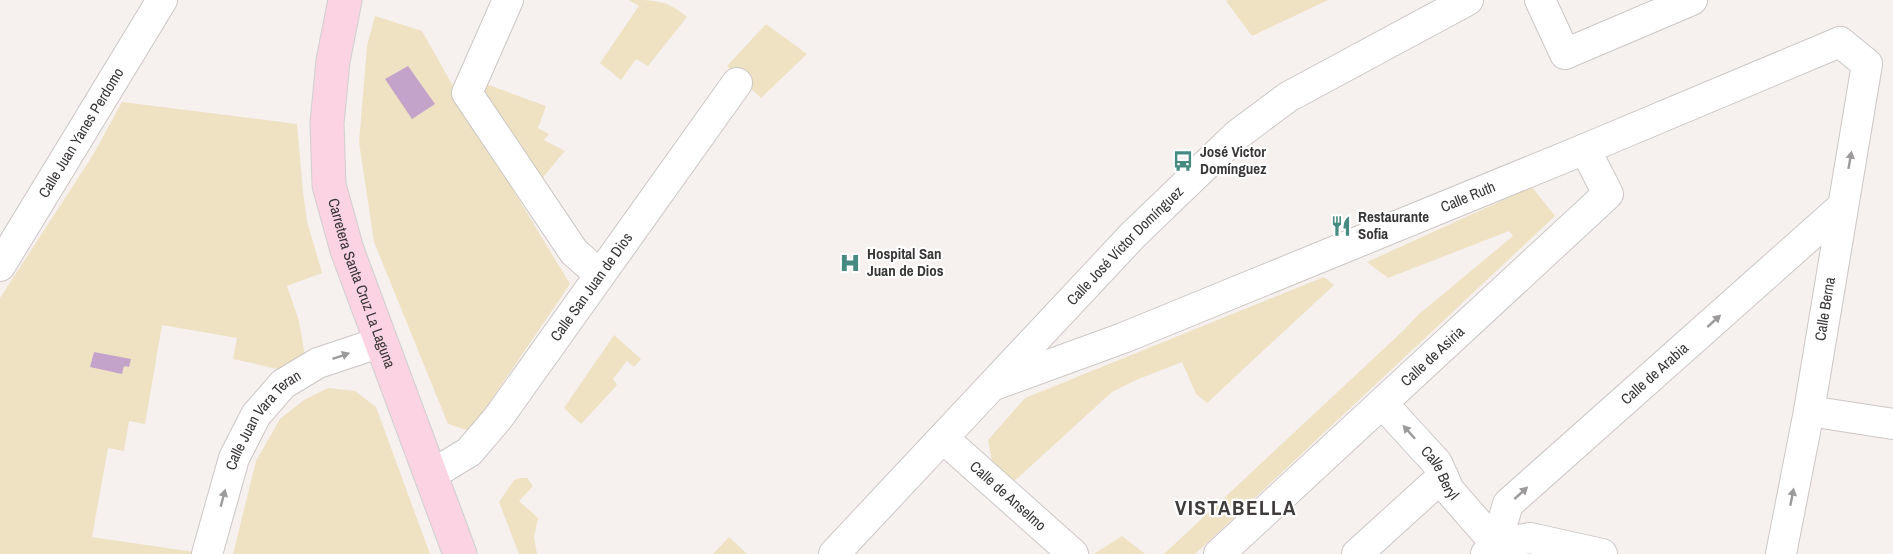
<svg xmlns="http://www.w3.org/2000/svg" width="1893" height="554" font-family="'Archivo Narrow',sans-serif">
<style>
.garden{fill:#eee2c3}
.water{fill:#c4a3ca}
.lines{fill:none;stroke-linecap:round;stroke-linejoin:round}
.minor-casing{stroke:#ccc6c5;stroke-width:32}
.major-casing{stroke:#cfcfcf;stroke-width:35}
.minor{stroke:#fff;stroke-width:30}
.major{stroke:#fbd3e3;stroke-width:33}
.oneway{fill:#9c9a9a}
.labels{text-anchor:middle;stroke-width:4.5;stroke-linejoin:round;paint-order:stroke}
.street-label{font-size:15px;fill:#383535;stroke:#fff}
.poi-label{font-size:15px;font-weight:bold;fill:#383535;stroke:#fff;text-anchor:start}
.district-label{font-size:21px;font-weight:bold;letter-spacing:1.5px;fill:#403c3b;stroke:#fff}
</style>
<rect width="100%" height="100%" fill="#f6f0ef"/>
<!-- garden -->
<g class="garden">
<path d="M629 0C655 0 667 0 687 17L648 66 636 59 621 80 600 63 639 6Z"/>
<polygon points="1228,0 1328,0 1252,36 1226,1"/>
<polygon points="375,16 422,31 492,155 570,284 470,431 448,424 374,242 359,142 367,46"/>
<polygon points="766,24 807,54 761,98 727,66"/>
<polygon points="483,83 546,106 538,128 549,134 544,140 565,151 538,183 484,100"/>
<polygon points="122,102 297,124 303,192 307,221 322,273 287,286 299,321 305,356 278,369 233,359 237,338 162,325 145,424 129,421 124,451 108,448 92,537 194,552 193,554 0,554 0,298 93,155"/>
<polygon points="1532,187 1555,216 1195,554 1164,554 1404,330 1418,315 1513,236 1509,231 1388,278 1367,262"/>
<polygon points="1324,277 1334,285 1207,403 1196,394 1182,362 1136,380 1112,392 1011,484 993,467 988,440 1025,398"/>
<polygon points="614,335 641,359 634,367 627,361 613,379 617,385 581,424 564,408"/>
<polygon points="328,388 355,391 376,407 430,554 233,554 256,461 280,419 304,400"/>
<polygon points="520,478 527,478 533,486 519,501 538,518 534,537 537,554 519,554 499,502 514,480"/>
<polygon points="1122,536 1145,554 1094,554"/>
<polygon points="729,537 747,554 713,554"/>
</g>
<!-- water -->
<g class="water">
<polygon points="408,66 435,104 412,119 385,79"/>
<polygon points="94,352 131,359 129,367 124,366 122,374 90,367"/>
</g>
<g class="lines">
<!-- minor casing -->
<g class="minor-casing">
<g id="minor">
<polyline points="508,0 467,93 574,252 599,274"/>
<polyline points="1540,0 1565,54 1692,0"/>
<path id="s1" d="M0 266 162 0"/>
<path id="s2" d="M994 385 1123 338 1585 149 1840 42 1867 64 1809 411 1781 554"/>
<path id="s3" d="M1383 404 1437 463 1449 490 1496 544 1503 554"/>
<polyline points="1809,411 1893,424"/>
<path id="s4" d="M943 438 1073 554"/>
<path id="s5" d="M431 475 469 452 498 418 737 83"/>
<polyline points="1496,544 1530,538 1602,554"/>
<path id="s6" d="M207 554 234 458 256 415 283 384 318 363 381 342"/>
<path id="s7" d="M834 554 1133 235 1237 135 1288 97 1468 0"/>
<path id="s8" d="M1219 554 1608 194 1585 149"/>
<polyline points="1357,554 1443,476"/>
<path id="s9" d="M1486 554 1496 544 1508 504 1842 207"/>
</g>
</g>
<!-- major casing -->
<g class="major-casing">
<g id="major">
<path id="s10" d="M345 0 333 61 327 123 329 185 347 250 460 554"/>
</g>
</g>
<!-- minor -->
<use href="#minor" class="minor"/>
<!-- major -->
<use href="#major" class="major"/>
</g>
<!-- one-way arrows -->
<defs><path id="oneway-solid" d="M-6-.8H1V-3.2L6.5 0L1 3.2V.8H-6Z" transform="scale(1.5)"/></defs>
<g class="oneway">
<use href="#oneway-solid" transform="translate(1850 160) rotate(-80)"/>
<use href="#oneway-solid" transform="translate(1714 321) rotate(-42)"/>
<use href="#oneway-solid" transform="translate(341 356) rotate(-19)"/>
<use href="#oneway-solid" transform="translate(1409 432) rotate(-132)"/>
<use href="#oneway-solid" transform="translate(1521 493) rotate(-42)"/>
<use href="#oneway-solid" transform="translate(1792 497) rotate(-79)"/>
<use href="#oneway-solid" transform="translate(223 498) rotate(-75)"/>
</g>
<!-- icons -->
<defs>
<g id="bus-bare" transform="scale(1.62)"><path d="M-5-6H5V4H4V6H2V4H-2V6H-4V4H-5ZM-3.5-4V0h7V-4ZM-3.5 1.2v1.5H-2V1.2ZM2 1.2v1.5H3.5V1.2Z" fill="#468b82" stroke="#fff" stroke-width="2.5" paint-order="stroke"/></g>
<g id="restaurant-bare" transform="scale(1.62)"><path d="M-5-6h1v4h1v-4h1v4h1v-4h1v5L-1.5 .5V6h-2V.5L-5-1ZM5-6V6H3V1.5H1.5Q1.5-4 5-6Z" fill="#468b82" stroke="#fff" stroke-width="2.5" paint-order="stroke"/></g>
<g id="hospital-bare" transform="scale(1.62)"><path d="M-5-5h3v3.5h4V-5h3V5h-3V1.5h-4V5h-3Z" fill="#468b82" stroke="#fff" stroke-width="2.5" paint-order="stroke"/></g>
</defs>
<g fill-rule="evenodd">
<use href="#bus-bare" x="1183" y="161"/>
<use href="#restaurant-bare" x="1341" y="226"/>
<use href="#hospital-bare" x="850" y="263"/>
</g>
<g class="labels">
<!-- street labels -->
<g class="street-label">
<text dy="5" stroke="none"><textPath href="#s1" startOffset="156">Calle Juan Yanes Perdomo</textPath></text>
<text dy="5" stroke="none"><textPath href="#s2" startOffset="510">Calle Ruth</textPath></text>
<text dy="5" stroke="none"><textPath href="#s7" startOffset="424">Calle José Víctor Domínguez</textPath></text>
<text dy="5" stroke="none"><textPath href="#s10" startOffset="290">Carretera Santa Cruz La Laguna</textPath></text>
<text dy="5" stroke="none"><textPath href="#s5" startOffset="250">Calle San Juan de Dios</textPath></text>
<text transform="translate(1825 309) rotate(-81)" y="5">Calle Berna</text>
<text dy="5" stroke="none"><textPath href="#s8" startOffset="291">Calle de Asiria</textPath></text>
<text dy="5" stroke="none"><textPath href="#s9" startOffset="252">Calle de Arabia</textPath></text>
<text dy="5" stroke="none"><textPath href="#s6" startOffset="148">Calle Juan Vara Teran</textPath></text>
<text dy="5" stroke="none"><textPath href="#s3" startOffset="90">Calle Beryl</textPath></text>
<text dy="5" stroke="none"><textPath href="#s4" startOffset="87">Calle de Anselmo</textPath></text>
</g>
<!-- poi labels -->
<g class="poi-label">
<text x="1200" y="157">José Victor<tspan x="1200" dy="17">Domínguez</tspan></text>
<text x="1358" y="222">Restaurante<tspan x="1358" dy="17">Sofia</tspan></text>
<text x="867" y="259">Hospital San<tspan x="867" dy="17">Juan de Dios</tspan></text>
</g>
<!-- district labels -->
<g class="district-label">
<text x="1236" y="515">VISTABELLA</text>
</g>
</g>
</svg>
